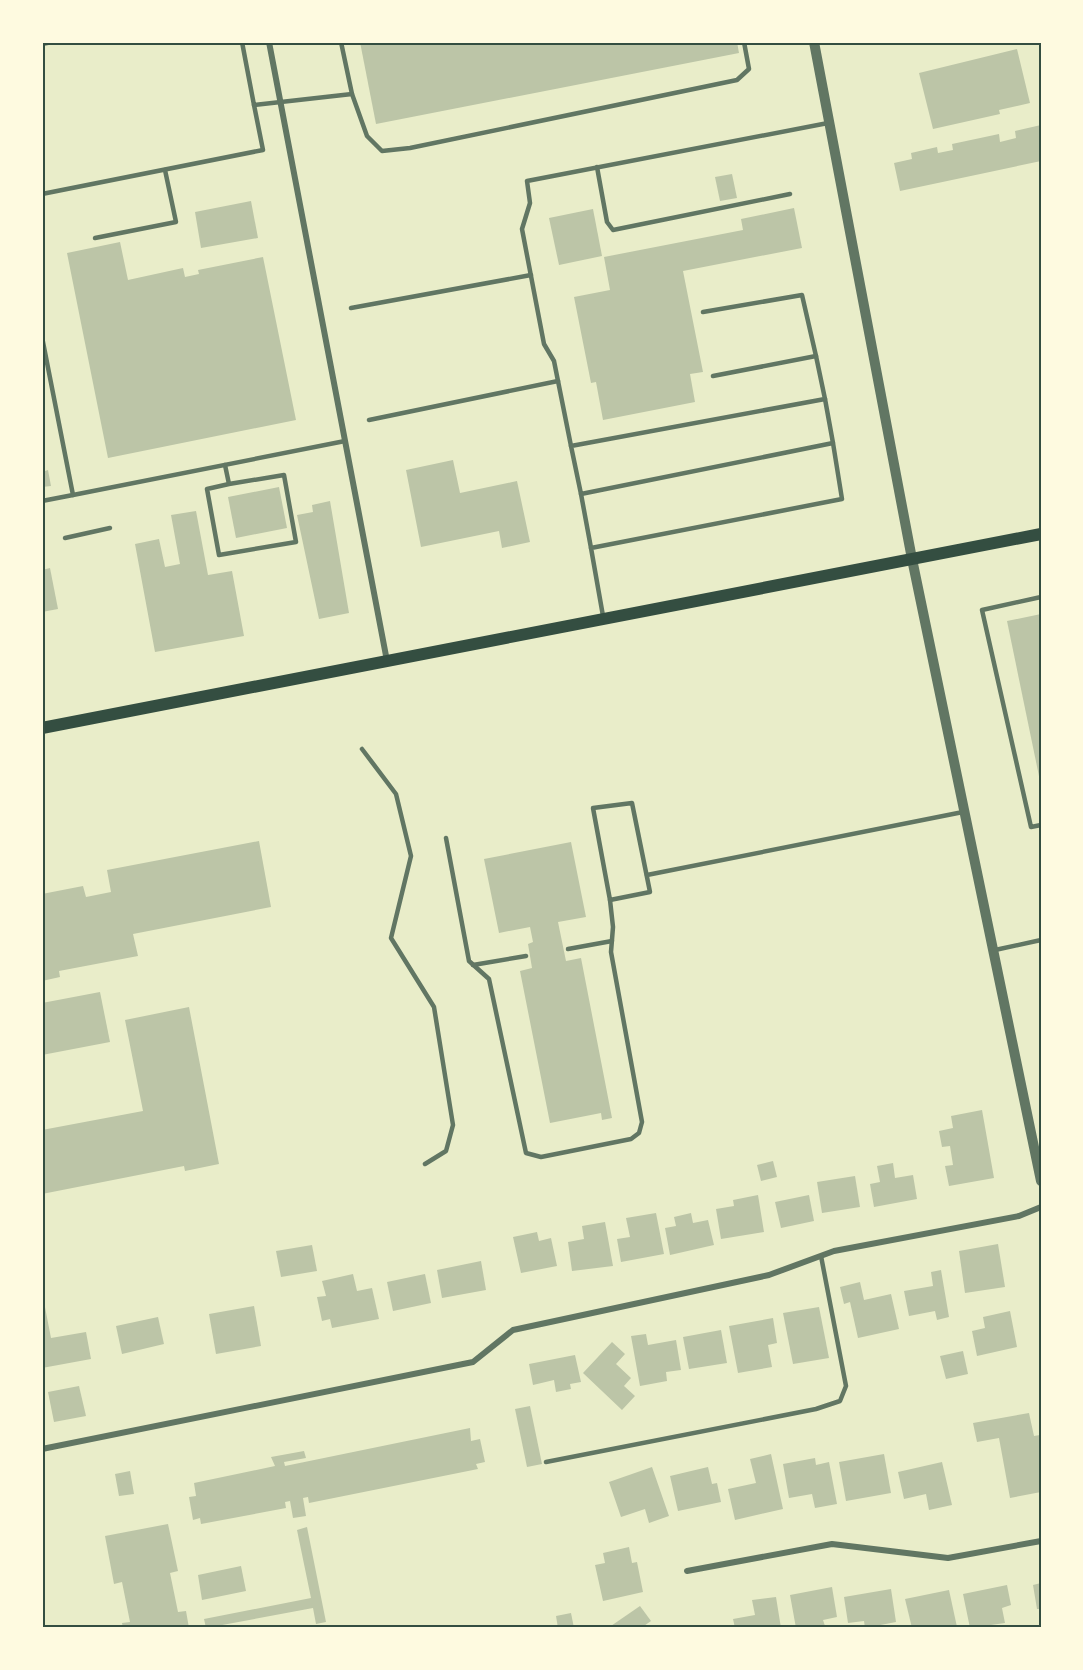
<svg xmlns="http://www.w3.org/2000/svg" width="1083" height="1670" font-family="Georgia,serif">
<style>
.building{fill:#bcc5a7}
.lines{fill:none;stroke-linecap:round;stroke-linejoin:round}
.service{stroke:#617663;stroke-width:4.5}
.minor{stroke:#617663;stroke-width:6}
.tertiary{stroke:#617663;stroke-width:10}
.secondary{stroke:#344e41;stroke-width:12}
.neatline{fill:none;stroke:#344e41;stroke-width:2}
</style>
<rect width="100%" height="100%" fill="#e9edc9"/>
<!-- building -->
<g class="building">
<polygon points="360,42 737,42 739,53 376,124"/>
<polygon points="1017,49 1030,103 999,110 1000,114 933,129 919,73"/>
<polygon points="1041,125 1041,161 900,191 894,163 912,159 911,153 937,147 938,153 953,150 952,144 999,134 1000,142 1016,138 1015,131"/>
<polygon points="732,174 737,198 720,201 715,177"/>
<polygon points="251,201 258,238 201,248 195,212"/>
<polygon points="794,208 802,248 683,271 703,372 690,374 695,402 603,420 596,382 591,383 574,297 610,290 604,257 743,230 741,219"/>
<polygon points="593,209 602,256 559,265 549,218"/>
<polygon points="120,242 128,280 183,268 185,277 199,274 198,270 263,257 296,420 108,458 67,253"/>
<polygon points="453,460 460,493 517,481 530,542 502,548 499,531 421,547 406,470"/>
<polygon points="48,470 51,486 42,487 42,472"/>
<polygon points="279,487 287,528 236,538 228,497"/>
<polygon points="330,501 349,613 319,619 297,515 313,512 312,505"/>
<polygon points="196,511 208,575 232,571 244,636 155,652 135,544 159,539 165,567 180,564 171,515"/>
<polygon points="50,568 58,609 42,612 42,570"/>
<polygon points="1041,614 1041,781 1040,781 1007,621"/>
<polygon points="259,841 271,907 133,934 138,956 59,971 60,977 42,981 42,894 83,886 86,897 111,892 107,870"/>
<polygon points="571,842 586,917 558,922 566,961 581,958 612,1118 602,1120 601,1113 550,1123 520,971 532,968 528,944 533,942 530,927 499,933 484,859"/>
<polygon points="100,992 110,1042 42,1055 42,1003"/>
<polygon points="189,1007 219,1164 185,1171 184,1166 42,1194 42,1130 143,1111 125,1020"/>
<polygon points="982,1110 994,1178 949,1186 945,1166 953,1165 950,1146 942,1147 939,1131 953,1128 951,1116"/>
<polygon points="773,1161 777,1177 761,1181 757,1165"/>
<polygon points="893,1163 895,1178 913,1175 917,1199 874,1207 870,1184 880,1182 877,1166"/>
<polygon points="855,1176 860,1207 822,1213 817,1182"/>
<polygon points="758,1195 764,1232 721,1239 716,1209 734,1206 733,1200"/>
<polygon points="809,1195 814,1221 781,1228 775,1202"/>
<polygon points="656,1213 664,1254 621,1262 617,1239 630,1237 626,1218"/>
<polygon points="691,1213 693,1223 708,1220 714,1245 670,1255 665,1228 676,1226 674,1217"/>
<polygon points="605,1222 613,1266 572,1271 568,1242 584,1239 582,1226"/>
<polygon points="537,1232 539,1241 551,1238 557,1266 521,1273 513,1237"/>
<polygon points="998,1244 1005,1287 965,1293 959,1251"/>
<polygon points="312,1245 317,1271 281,1277 276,1251"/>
<polygon points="481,1261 486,1290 442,1298 437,1270"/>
<polygon points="941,1270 949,1317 937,1320 935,1311 909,1316 904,1291 933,1286 931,1272"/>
<polygon points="353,1274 357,1291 372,1288 379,1319 332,1328 330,1319 322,1321 317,1297 326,1296 322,1281"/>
<polygon points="425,1274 431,1303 393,1311 387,1282"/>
<polygon points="860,1282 864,1300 891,1294 899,1329 858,1338 850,1302 844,1304 840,1287"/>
<polygon points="42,1302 44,1302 51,1338 86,1332 91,1359 42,1368"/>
<polygon points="254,1306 261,1346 216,1354 209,1314"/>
<polygon points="819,1307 829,1358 793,1364 783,1313"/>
<polygon points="1010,1311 1017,1347 977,1356 972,1331 985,1328 983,1317"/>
<polygon points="158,1317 164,1344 122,1354 116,1326"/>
<polygon points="773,1318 777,1343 768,1345 772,1367 738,1373 729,1326"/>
<polygon points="721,1330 727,1363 689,1369 683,1337"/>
<polygon points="646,1334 648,1345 676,1340 681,1370 666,1372 667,1381 640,1386 631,1336"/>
<polygon points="612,1342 625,1354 616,1364 631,1378 624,1386 635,1396 622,1410 583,1373"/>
<polygon points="963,1351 968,1374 946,1379 940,1356"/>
<polygon points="575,1355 581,1382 570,1384 571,1389 556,1392 554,1380 533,1385 529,1364"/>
<polygon points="79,1386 86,1416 54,1422 48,1392"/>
<polygon points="530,1406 542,1464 527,1467 515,1409"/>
<polygon points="1029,1413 1034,1436 1040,1435 1041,1438 1041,1492 1010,1498 999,1438 977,1442 973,1423"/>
<polygon points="470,1428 471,1441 480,1439 485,1462 476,1464 478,1469 309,1503 308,1497 303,1498 306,1516 293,1518 290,1501 285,1502 286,1508 201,1524 200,1518 193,1520 189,1497 196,1496 194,1483 275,1466 271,1457 304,1451 306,1458 284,1462 285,1466"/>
<polygon points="771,1454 783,1509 735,1520 728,1489 756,1483 750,1459"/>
<polygon points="884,1454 891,1493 846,1501 839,1462"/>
<polygon points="815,1458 816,1465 829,1462 837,1504 815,1508 812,1494 789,1498 783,1464"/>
<polygon points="942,1462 952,1505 929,1510 926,1494 904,1499 898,1472"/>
<polygon points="652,1467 669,1516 649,1523 645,1509 621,1517 609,1482"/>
<polygon points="708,1467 712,1484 717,1483 721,1502 678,1511 670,1476"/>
<polygon points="130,1471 134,1494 119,1496 115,1474"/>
<polygon points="168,1524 178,1571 170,1573 178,1612 186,1611 189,1628 123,1628 122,1623 130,1622 122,1582 114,1584 105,1536"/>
<polygon points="307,1527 326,1622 316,1624 313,1608 206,1628 204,1619 311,1598 297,1530"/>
<polygon points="629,1547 632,1563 637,1562 643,1592 603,1601 595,1565 605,1563 603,1553"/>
<polygon points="241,1566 246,1591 202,1600 198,1575"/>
<polygon points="1041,1583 1041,1609 1037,1609 1033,1585"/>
<polygon points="1007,1585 1011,1605 1002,1608 1005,1623 970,1628 963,1594"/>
<polygon points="832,1587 837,1617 823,1620 825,1626 796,1628 790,1595"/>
<polygon points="891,1589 896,1622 865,1628 864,1621 848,1623 844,1597"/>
<polygon points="949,1590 957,1627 912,1628 905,1599"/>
<polygon points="776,1597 781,1628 735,1628 733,1619 755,1615 752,1600"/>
<polygon points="640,1606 651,1621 641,1628 608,1628"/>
<polygon points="571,1613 574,1628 558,1628 556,1616"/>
</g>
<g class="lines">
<!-- service -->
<g class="service">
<polyline points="242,42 254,105 352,94 367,136 382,151 410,148 737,80 749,69 744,42"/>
<polyline points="341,42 352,94"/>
<polyline points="42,44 52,42"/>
<polyline points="597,167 607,222 613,230 790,194"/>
<polyline points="42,194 263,150 254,105"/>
<polyline points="95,238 176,222 165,170"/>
<polyline points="351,308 531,275"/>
<polyline points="703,312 802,295 816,356"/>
<polyline points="42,337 73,495 42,501"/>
<polyline points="825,399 833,443"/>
<polyline points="369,420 558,381"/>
<polyline points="571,446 554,361 544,344 522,229 530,203 527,181 828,123"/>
<polyline points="225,465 229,484 284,475 296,542 219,555 207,489 229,484"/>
<polyline points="581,494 591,548"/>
<polyline points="73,495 345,441"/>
<polyline points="65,538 110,528"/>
<polyline points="1041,597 982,610 1031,827 1041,825"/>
<polyline points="603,616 591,548 842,499 833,443 581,494 571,446 825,399 816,356 713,376"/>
<polyline points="362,749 396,794 411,856 391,938 434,1007 453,1125 446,1151 425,1164"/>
<polygon points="632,803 650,892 610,900 593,808"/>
<polyline points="446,838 469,961 489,979 526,1153 541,1157 631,1139 639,1133 642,1122 611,952 613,927 610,900"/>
<polyline points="647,875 963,812"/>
<polyline points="568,949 612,941"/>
<polyline points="995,950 1041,940"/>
<polyline points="473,965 526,956"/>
<polyline points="546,1462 816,1409 840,1401 846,1386 821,1256"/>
</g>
<!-- minor -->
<g class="minor">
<polyline points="269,42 387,661"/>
<polyline points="42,1449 473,1362 513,1330 769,1275 834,1251 1019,1216 1041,1207"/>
<polyline points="687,1571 832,1544 948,1558 1041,1541"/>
</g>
<!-- tertiary -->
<polyline class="tertiary" points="814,42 912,559 1041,1181"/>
<!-- secondary -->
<polyline class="secondary" points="42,728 1041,534"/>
</g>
<!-- border -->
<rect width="1083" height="1670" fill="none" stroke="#fefae0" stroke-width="87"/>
<rect x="44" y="44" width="996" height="1582" class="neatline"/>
</svg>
